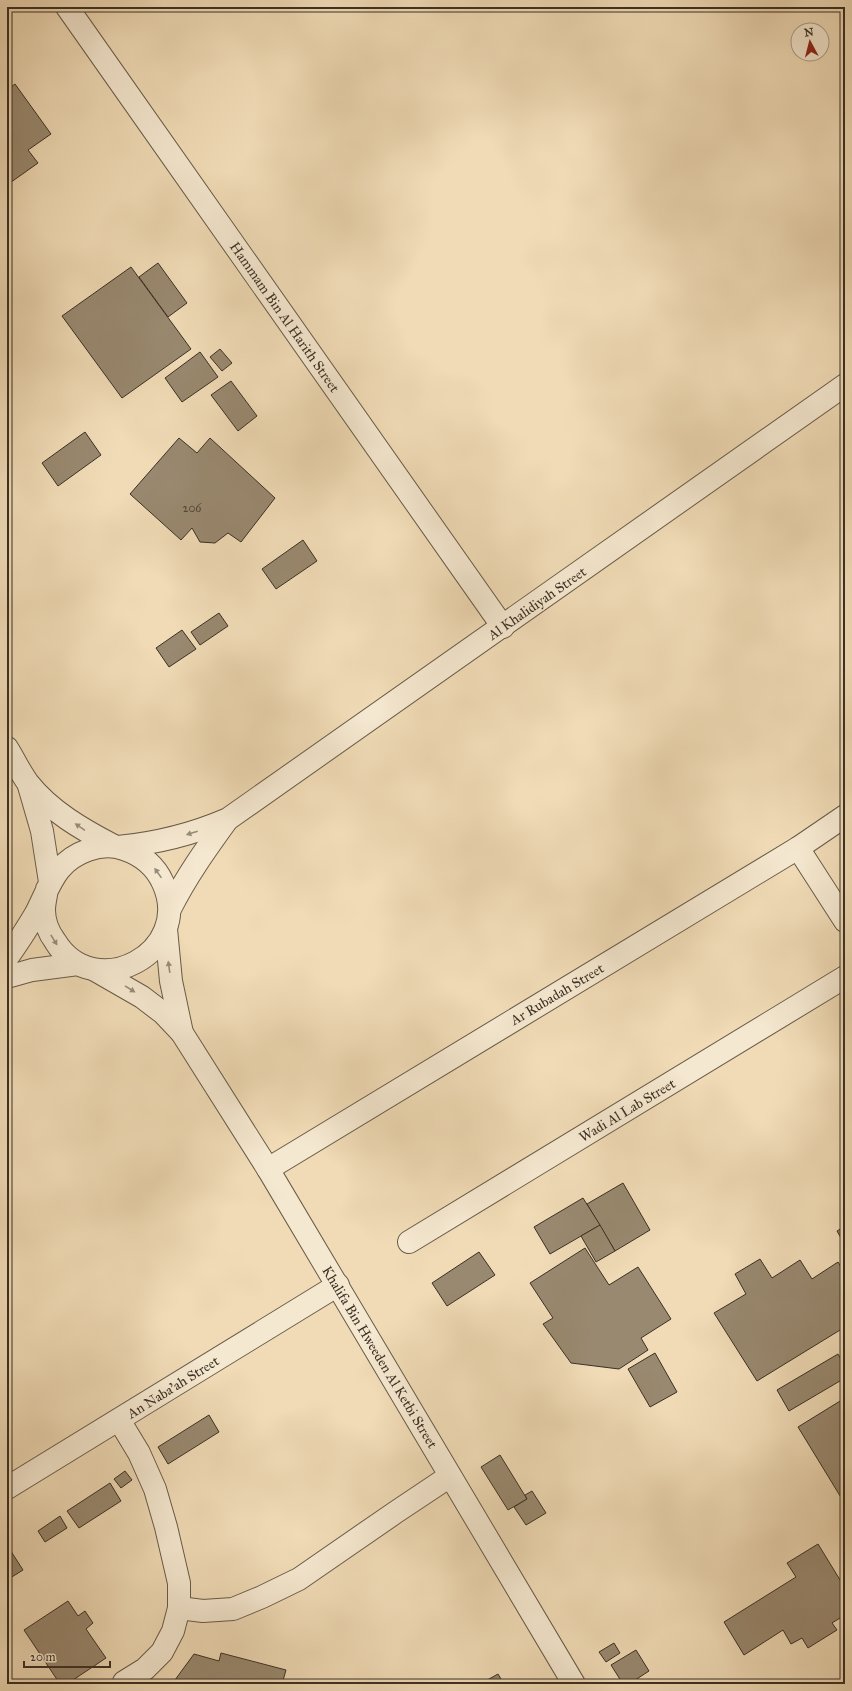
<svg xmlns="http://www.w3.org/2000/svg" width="852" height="1691" font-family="'IM FELL Great Primer',serif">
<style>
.building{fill:#998970;stroke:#3b3024}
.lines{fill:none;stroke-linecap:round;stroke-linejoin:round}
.minor-casing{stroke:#685b48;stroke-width:24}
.minor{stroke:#f5e8d0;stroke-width:22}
.oneway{fill:#988c7a}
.labels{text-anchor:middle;stroke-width:3;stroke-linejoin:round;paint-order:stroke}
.number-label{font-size:12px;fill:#524637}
.street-label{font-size:14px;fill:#3b3024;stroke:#f5e8d0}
</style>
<rect width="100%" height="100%" fill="#f0dbb6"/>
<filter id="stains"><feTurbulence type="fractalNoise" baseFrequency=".005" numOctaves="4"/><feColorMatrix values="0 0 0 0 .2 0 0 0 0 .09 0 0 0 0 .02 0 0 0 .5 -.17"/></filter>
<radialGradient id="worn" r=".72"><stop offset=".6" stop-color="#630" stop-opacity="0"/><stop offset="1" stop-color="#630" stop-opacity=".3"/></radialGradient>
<!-- building -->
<g class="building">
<polygon points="15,84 51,134 28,150 38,163 7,185 7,90"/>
<polygon points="158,263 187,303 168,317 139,277"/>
<polygon points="131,267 191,349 122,398 62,316"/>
<polygon points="220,349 232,363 222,371 210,357"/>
<polygon points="200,352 218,377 182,402 165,378"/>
<polygon points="231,381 257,416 238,431 211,395"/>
<polygon points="85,432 101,455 58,486 42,463"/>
<polygon points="179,438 197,453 210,438 275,498 241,542 228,533 215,543 200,542 192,528 181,540 130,494"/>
<polygon points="303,540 317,561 276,589 262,569"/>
<polygon points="219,613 228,626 200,645 191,632"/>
<polygon points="182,630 196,649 169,667 156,648"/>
<polygon points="623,1183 650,1230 615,1251 587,1204"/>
<polygon points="583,1198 600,1225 550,1254 534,1227"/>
<polygon points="600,1225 615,1251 596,1262 581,1236"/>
<polygon points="845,1226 845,1245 837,1231"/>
<polygon points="585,1248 609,1285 638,1267 671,1319 641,1338 648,1350 619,1369 571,1363 543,1324 553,1318 530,1283"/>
<polygon points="479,1252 495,1275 447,1306 432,1283"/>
<polygon points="760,1259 772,1278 800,1260 812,1279 838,1262 845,1273 845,1327 757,1381 714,1313 746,1294 735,1274"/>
<polygon points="655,1353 677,1392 650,1407 628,1369"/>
<polygon points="838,1354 845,1366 845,1378 789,1411 777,1390"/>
<polygon points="845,1398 845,1504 798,1427"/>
<polygon points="209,1415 219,1432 168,1464 158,1447"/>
<polygon points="500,1455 527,1499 508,1510 481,1467"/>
<polygon points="125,1471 132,1480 121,1488 114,1479"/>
<polygon points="110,1483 121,1501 79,1528 67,1511"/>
<polygon points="532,1491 546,1513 526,1525 514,1507 527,1499 525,1495"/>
<polygon points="60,1516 67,1528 45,1542 38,1531"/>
<polygon points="818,1544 845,1588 845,1615 832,1623 837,1630 808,1648 802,1638 791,1644 783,1630 744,1655 724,1622 796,1577 787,1563"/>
<polygon points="7,1545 23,1570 7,1580"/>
<polygon points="68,1601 78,1616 85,1611 93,1623 86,1629 106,1658 67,1684 60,1684 24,1630"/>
<polygon points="614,1643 620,1653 606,1662 599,1652"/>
<polygon points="636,1650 649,1671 629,1684 623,1684 611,1665"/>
<polygon points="221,1653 286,1670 282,1684 172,1684 194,1654 219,1661"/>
<polygon points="498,1674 504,1684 480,1684"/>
<polygon points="650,1679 654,1684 643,1684"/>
</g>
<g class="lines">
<!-- minor casing -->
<g class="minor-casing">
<g id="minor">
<polyline points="67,7 503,627"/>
<path d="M7 748C14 759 20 772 28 783 50 811 83 830 114 846"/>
<polyline points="29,786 42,831 50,882"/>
<path d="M118 847C158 843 191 835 228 819L845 385"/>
<polyline points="798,848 845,921"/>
<path d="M170 909C186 877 206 849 227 820"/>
<polyline points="166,929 171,981 182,1033"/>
<path d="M7 958C17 944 26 930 35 915 50 887 54 862 88 850 99 846 112 845 124 849 142 855 155 865 163 883 195 952 94 1006 55 941 49 933 44 921 44 910 44 903 46 896 47 889"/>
<polyline points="95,970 142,997 163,1013 182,1033 268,1169 574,1684"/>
<polyline points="7,977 32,970 78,964"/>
<polyline points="268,1169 798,848 845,816"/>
<polyline points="409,1242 845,977"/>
<polyline points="119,1420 139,1453 155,1489 166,1527 179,1583 179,1608 173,1631 162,1652 145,1669 124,1682"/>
<polyline points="7,1488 338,1285"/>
<polyline points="179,1608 203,1611 233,1609 262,1597 299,1579 396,1512 450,1476"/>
</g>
</g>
<!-- minor -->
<use href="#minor" class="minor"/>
</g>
<!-- one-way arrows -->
<defs><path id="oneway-solid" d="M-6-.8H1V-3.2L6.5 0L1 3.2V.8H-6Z"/></defs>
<g class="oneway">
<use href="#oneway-solid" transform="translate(80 827) rotate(-146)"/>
<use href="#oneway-solid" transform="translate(192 833) rotate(162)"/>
<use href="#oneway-solid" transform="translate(158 873) rotate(-125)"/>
<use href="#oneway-solid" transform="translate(54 940) rotate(58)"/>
<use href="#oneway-solid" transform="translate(169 967) rotate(-98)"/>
<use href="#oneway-solid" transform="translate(130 989) rotate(32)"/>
</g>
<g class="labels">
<!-- number labels -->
<g class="number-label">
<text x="192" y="512">206</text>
</g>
<!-- street labels -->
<g class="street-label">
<text transform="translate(285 317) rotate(55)" y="5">Hammam Bin Al Harith Street</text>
<text transform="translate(537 603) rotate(-35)" y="5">Al Khalidiyah Street</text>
<text transform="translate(557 994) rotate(-31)" y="5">Ar Rubadah Street</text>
<text transform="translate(627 1110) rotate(-31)" y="5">Wadi Al Lab Street</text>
<text transform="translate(380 1357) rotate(59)" y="5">Khalifa Bin Hweeden Al Ketbi Street</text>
<text transform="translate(173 1387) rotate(-32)" y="5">An Naba'ah Street</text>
</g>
</g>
<!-- margin -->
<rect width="852" height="1691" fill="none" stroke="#f0dbb6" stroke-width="24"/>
<rect x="8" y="8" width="836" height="1675" fill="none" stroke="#3b3024" stroke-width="2"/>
<rect x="12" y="12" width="828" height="1667" fill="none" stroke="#3b3024"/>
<!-- north arrow -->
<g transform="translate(810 42) rotate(353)"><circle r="19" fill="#f5e8d0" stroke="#ab9e8b"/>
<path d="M0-3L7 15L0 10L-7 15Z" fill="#8f2418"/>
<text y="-6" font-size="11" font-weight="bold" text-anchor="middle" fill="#3b3024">N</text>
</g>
<!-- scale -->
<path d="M24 1661v6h86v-6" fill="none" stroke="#3b3024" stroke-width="2"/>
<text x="30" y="1661" font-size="12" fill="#3b3024" stroke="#f5e8d0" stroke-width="3" paint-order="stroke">20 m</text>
<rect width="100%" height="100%" filter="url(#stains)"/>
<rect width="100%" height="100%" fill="url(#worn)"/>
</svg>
